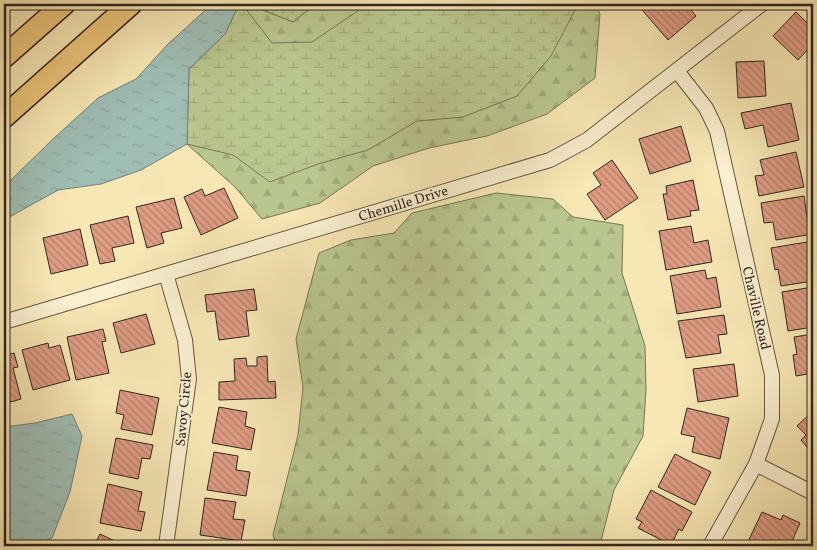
<svg xmlns="http://www.w3.org/2000/svg" width="817" height="550" font-family="Vollkorn,serif">
<style>
.grass{fill:url(#grass-dots);stroke:#767658}
.forest{fill:url(#forest-firs);stroke:#767658}
.wetland{fill:url(#wetland-marsh);stroke:#767658}
.water{fill:url(#water-ripples);stroke:#738179}
.building{fill:url(#building-back-hatch);stroke:#312520}
.lines{fill:none;stroke-linecap:round;stroke-linejoin:round}
.minor-casing{stroke:#625645;stroke-width:16}
.highway-casing{stroke:#312520;stroke-width:24}
.minor{stroke:#faefce;stroke-width:14}
.highway{stroke:#ecc47a;stroke-width:21}
.labels{text-anchor:middle;stroke-width:4;stroke-linejoin:round;paint-order:stroke}
.street-label{font-size:14px;fill:#312520;stroke:#faefce}
</style>
<defs>
<pattern id="grass-dots" width="8" height="8" patternUnits="userSpaceOnUse" patternTransform="scale(1.25)"><rect width="8" height="8" fill="#bac68f"/><path d="M2 2h.1M6 6h.1" fill="none" stroke="#a0aa7b" stroke-width="1.8" stroke-linecap="round"/></pattern>
<pattern id="forest-firs" width="22" height="20" patternUnits="userSpaceOnUse" patternTransform="scale(1.25)"><rect width="22" height="20" fill="#bac68f"/><path d="M5 1l3.5 6h-7zM16 11l3.5 6h-7z" fill="#a0aa7b"/></pattern>
<pattern id="wetland-marsh" width="20" height="14" patternUnits="userSpaceOnUse" patternTransform="scale(1.25)"><rect width="20" height="14" fill="#bac68f"/><path d="M1 5h8M5 5V1M11 12h8M15 12V8" fill="none" stroke="#a0aa7b"/></pattern>
<pattern id="water-ripples" width="26" height="14" patternUnits="userSpaceOnUse" patternTransform="scale(1.25)"><rect width="26" height="14" fill="#9fbeb5"/><path d="M2 4q2-2 4 0t4 0M15 11q2-2 4 0t4 0" fill="none" stroke="#89a39b"/></pattern>
<pattern id="building-back-hatch" width="6" height="6" patternUnits="userSpaceOnUse" patternTransform="scale(1.25)"><rect width="6" height="6" fill="#de9c83"/><path d="M-1 5l2 2M0 0l6 6M5-1l2 2" fill="none" stroke="#b57f6b"/></pattern>
</defs>
<rect width="100%" height="100%" fill="#f7e7b4"/>
<filter id="stains"><feTurbulence type="fractalNoise" baseFrequency=".004" numOctaves="4"/><feColorMatrix values="0 0 0 0 .2 0 0 0 0 .09 0 0 0 0 .02 0 0 0 .5 -.17"/></filter>
<radialGradient id="worn" r=".72"><stop offset=".6" stop-color="#630" stop-opacity="0"/><stop offset="1" stop-color="#630" stop-opacity=".3"/></radialGradient>
<!-- grass -->
<polygon class="grass" points="247,4 316,4 293,22"/>
<!-- forest -->
<g class="forest">
<polygon points="239,4 247,4 293,22 316,4 596,4 600,14 595,78 547,114 487,136 429,148 373,166 320,203 262,219 235,187 187,144 189,69 225,34"/>
<polygon points="496,193 553,199 573,217 623,225 622,273 645,346 646,389 643,436 614,490 601,541 597,546 277,546 273,535 298,435 303,388 296,339 319,253 351,240 394,233 412,213"/>
</g>
<!-- wetland -->
<polygon class="wetland" points="239,4 242,4 272,43 312,42 368,4 572,4 576,8 551,56 517,96 463,117 417,121 368,150 318,164 270,182 233,155 187,144 189,69 225,34"/>
<!-- water -->
<g class="water">
<polygon points="220,4 239,4 225,34 189,69 187,144 141,170 101,184 58,190 4,220 4,185 12,179 53,139 98,98 136,79 168,44 211,5"/>
<path d="M72 414 82 436 70 492 52 538C28 547 27 549 4 537V427L35 423Z"/>
</g>
<!-- building -->
<g class="building">
<polygon points="639,4 686,4 696,16 668,40 638,5"/>
<polygon points="796,12 813,29 813,44 798,60 773,36"/>
<polygon points="764,61 766,96 738,98 736,62"/>
<polygon points="791,103 799,140 768,147 763,125 745,129 741,113"/>
<polygon points="681,126 691,161 650,174 639,139"/>
<polygon points="796,152 804,187 759,196 755,176 764,175 760,160"/>
<polygon points="612,160 638,198 605,220 587,194 601,185 593,173"/>
<polygon points="693,180 699,210 690,211 691,216 668,220 663,194 667,194 666,186"/>
<polygon points="224,188 238,218 201,235 184,197 202,189 205,196"/>
<polygon points="804,196 808,224 811,223 813,234 776,240 773,222 764,223 761,203"/>
<polygon points="174,198 182,228 161,233 164,243 147,248 136,207"/>
<polygon points="128,216 134,243 112,248 115,261 100,264 90,225"/>
<polygon points="691,226 694,243 708,240 712,262 666,270 659,231"/>
<polygon points="80,229 88,265 51,274 43,238"/>
<polygon points="813,241 813,265 811,265 813,281 781,286 778,269 775,270 771,248"/>
<polygon points="705,270 707,279 716,277 721,307 677,314 670,276"/>
<polygon points="813,287 813,327 788,331 782,292"/>
<polygon points="254,289 257,310 246,311 249,336 219,340 215,311 207,312 205,295"/>
<polygon points="146,314 155,344 121,353 113,323"/>
<polygon points="724,315 727,334 718,335 721,353 686,358 678,321"/>
<polygon points="103,329 106,341 102,342 109,373 76,380 67,337"/>
<polygon points="813,334 813,373 796,376 793,355 797,354 794,337"/>
<polygon points="48,343 49,348 60,345 70,380 33,390 22,350"/>
<polygon points="14,353 18,367 13,368 21,399 4,404 4,356"/>
<polygon points="267,356 268,382 275,381 276,398 219,400 219,382 235,381 234,359 246,358 247,366 257,366 257,357"/>
<polygon points="734,364 738,396 698,402 693,369"/>
<polygon points="120,390 159,398 152,435 121,429 124,415 116,413"/>
<polygon points="219,407 247,412 245,426 255,429 251,450 212,443"/>
<polygon points="687,408 729,418 720,459 692,452 695,437 681,434"/>
<polygon points="813,411 813,449 811,452 801,440 806,435 797,426"/>
<polygon points="116,438 153,445 150,459 142,458 138,479 109,473"/>
<polygon points="214,452 238,456 236,470 250,472 246,496 207,490"/>
<polygon points="675,454 711,472 695,505 658,487"/>
<polygon points="108,484 142,492 138,511 145,512 141,531 100,523"/>
<polygon points="651,490 692,512 682,531 679,529 671,545 638,528 642,522 636,519"/>
<polygon points="205,498 236,502 233,519 245,520 241,541 200,535"/>
<polygon points="762,512 781,520 783,515 800,523 790,546 746,546"/>
<polygon points="100,534 125,546 94,546"/>
</g>
<g class="lines">
<!-- minor casing -->
<g class="minor-casing">
<g id="minor">
<polyline points="677,71 706,108 717,131 772,375 772,419 756,464 710,546"/>
<polyline points="166,274 185,340 189,379 166,546"/>
<polyline points="4,322 550,160 587,140 762,4"/>
<polyline points="756,464 813,493"/>
</g>
</g>
<!-- highway casing -->
<g class="highway-casing">
<g id="highway">
<polyline points="4,57 64,4"/>
<polyline points="4,117 131,4"/>
</g>
</g>
<!-- minor -->
<use href="#minor" class="minor"/>
<!-- highway -->
<use href="#highway" class="highway"/>
</g>
<g class="labels">
<!-- street labels -->
<g class="street-label">
<text transform="translate(403 203) rotate(-17)" y="5">Chemille Drive</text>
<text transform="translate(757 308) rotate(77)" y="5">Chaville Road</text>
<text transform="translate(183 409) rotate(-85)" y="5">Savoy Circle</text>
</g>
</g>
<!-- margin -->
<rect width="817" height="550" fill="none" stroke="#f7e7b4" stroke-width="20"/>
<rect x="5" y="5" width="807" height="540" fill="none" stroke="#312520" stroke-width="2.5"/>
<rect x="10" y="10" width="797" height="530" fill="none" stroke="#312520"/>
<rect width="100%" height="100%" filter="url(#stains)"/>
<rect width="100%" height="100%" fill="url(#worn)"/>
</svg>
